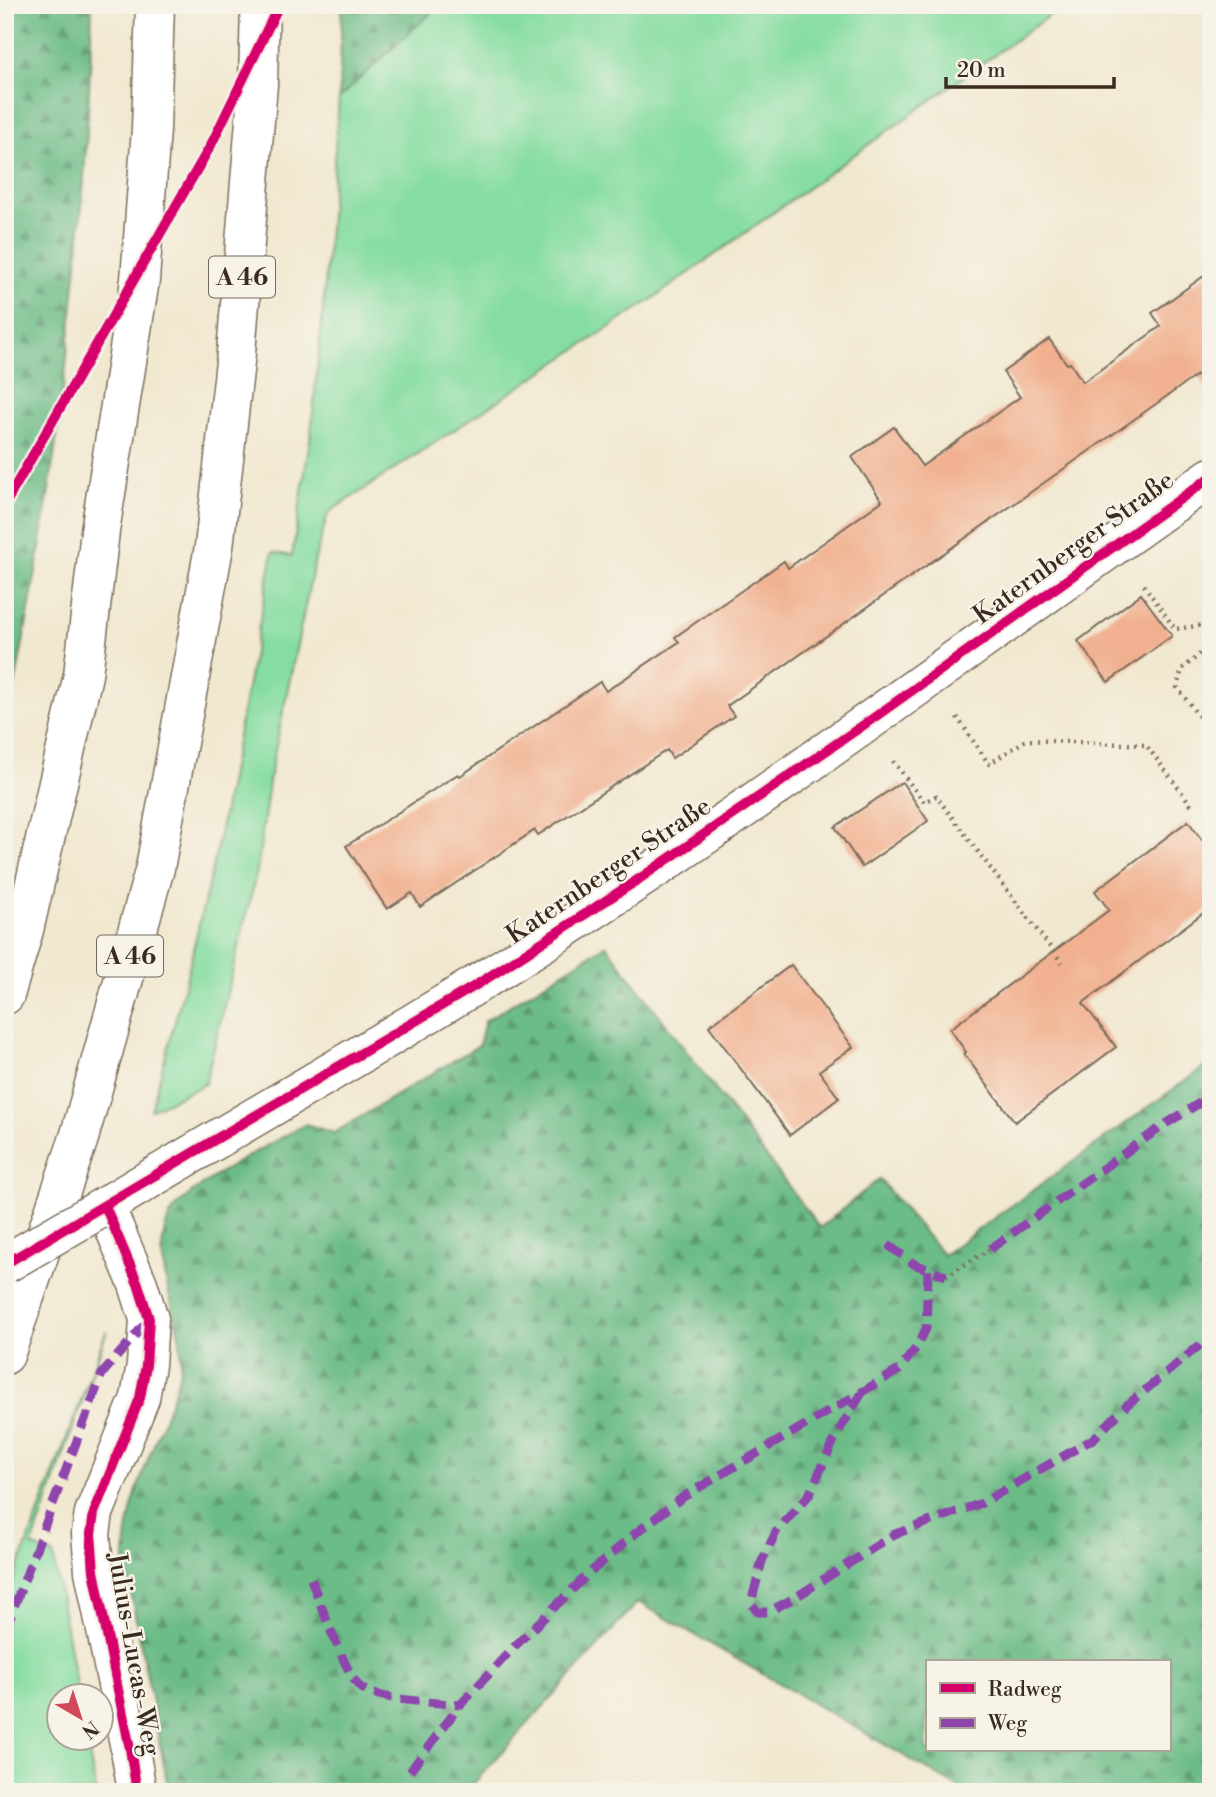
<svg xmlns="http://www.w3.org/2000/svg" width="1216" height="1797" font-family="'Libre Bodoni',serif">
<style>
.green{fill:#85dda1;stroke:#608460;stroke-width:2}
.forest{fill:url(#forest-firs);stroke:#547352;stroke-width:2;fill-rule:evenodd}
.building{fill:#f1b190}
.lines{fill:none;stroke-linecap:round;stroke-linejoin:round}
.minor-casing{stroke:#7b6c5c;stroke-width:41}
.tertiary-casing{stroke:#7b6c5c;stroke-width:41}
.motorway-casing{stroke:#7b6c5c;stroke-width:41}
.path{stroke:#7b6c5c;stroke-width:4.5;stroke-dasharray:2 5;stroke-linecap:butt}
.minor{stroke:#fff;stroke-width:38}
.tertiary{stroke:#fff;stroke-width:38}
.motorway{stroke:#fff;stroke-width:38}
.tertiary-bridge-casing{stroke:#7b6c5c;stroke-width:41;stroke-linecap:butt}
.tertiary-bridge{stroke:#fff;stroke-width:38}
.quiet{stroke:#8e44ad;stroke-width:9;stroke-dasharray:18 9;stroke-linecap:butt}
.cycleway-casing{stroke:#f7f3e8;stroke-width:15}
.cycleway{stroke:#d6006c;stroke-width:10}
.labels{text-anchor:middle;stroke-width:5;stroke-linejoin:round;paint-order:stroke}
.shield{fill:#f7f3e8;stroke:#73665b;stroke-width:2}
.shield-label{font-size:24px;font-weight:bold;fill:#3b2a1e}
.street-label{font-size:26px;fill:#3b2a1e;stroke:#f7f3e8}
</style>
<defs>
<pattern id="forest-firs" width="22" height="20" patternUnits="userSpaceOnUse" patternTransform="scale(1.75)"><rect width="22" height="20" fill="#6cbc87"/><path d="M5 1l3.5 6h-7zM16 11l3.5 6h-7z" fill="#5a996e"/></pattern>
</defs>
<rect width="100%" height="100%" fill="#f7f3e8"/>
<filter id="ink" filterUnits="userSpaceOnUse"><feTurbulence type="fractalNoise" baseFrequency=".0143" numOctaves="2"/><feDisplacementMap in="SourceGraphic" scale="14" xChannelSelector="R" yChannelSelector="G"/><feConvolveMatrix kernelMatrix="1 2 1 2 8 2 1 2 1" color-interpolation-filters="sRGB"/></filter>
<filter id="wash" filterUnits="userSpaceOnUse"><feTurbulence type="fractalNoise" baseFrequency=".00686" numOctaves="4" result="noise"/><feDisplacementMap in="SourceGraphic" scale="28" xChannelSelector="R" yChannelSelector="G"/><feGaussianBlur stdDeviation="1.57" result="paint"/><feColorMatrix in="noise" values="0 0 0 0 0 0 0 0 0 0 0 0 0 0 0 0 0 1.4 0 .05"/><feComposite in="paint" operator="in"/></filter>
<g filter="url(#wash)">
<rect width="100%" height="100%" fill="#f1e8d0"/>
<!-- green -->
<g class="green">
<polygon points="439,5 1064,5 651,300 328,513 315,559 270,774 257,871 205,1084 151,1110 187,976 216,852 273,552 292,556 311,433 323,309 339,98"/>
<polygon points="107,1330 32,1546 53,1555 78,1695 60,1696 60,1738 86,1738 96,1792 5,1792 5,1603"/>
</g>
<!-- forest -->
<g class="forest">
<path d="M5 5H92C87 250 55 494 5 734Z"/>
<polygon points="342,5 439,5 339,98"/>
<path d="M606 945 820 1228 879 1179 943 1255 1211 1062V1792H967L638 1602 466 1792H169L125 1562C124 1512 146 1465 164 1419 171 1400 181 1378 181 1357 181 1312 148 1260 170 1216 184 1187 275 1142 306 1124L334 1133 479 1045 485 1021ZM927 1662H1169V1750H927Z"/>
</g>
<g id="blocks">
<!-- building -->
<g class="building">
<polygon points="1211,271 1211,393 1197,375 727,706 734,716 672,758 667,750 538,835 535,830 420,907 412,893 387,909 346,846 458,774 460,776 600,682 606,691 679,642 675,637 784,561 788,568 882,501 852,457 894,427 922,466 1020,397 1003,372 1049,339 1067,364 1070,363 1083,382 1161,326 1152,313"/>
<polygon points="1141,594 1172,636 1108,682 1078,641"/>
<polygon points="902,782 928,821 862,867 835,827"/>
<polygon points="1188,821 1211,852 1211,907 1083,1003 1116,1047 1015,1122 964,1054 966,1052 950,1029 1109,910 1095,891"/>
<polygon points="791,965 853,1047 819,1071 839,1098 790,1135 709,1026"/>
</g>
</g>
</g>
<g filter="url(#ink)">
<use href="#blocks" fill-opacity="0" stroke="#7b6c5c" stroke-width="2"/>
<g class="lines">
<!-- minor casing -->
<g class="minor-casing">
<polyline id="minor" points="105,1206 138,1284 149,1319 146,1365 140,1398 94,1513 91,1534 94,1571 130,1749 137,1792"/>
</g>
<!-- tertiary casing -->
<g class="tertiary-casing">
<path id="tertiary" d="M105 1206C229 1131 354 1060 477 984 730 828 968 648 1211 477"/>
</g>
<!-- motorway casing -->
<g class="motorway-casing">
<g id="motorway">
<polyline points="5,995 24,930 83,675 100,531 140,280 151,129 155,5"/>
<polyline points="5,1355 79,1138 155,868 214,547 236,353 258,84 260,5"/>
</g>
</g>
<!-- path -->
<g class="path">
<polyline points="1144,585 1175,629 1211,624"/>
<polyline points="1211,645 1182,669 1177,687 1211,733"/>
<polyline points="957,717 989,764 1026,740 1146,745 1192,806"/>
<polyline points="893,761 924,802 936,796 1062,963"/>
<polyline points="946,1276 990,1249"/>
</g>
<!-- minor -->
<use href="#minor" class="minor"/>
<!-- tertiary -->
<use href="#tertiary" class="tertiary"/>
<!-- motorway -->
<use href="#motorway" class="motorway"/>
<!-- tertiary-bridge casing -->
<g class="tertiary-bridge-casing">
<polyline id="tertiary-bridge" points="5,1264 105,1206"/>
</g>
<!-- tertiary-bridge -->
<use href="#tertiary-bridge" class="tertiary-bridge"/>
<!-- quiet -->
<g class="quiet">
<polyline points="888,1245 914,1264 946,1276"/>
<polyline points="990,1249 1164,1125 1211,1096"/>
<polyline points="862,1393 837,1434 809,1495 776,1532 762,1561 751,1603 758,1612 768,1612 796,1597 895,1534 982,1503 1093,1439 1127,1405 1211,1336"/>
<path d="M311 1579C319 1600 346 1675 360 1687 378 1701 436 1702 460 1705"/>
<polyline points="5,1631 102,1374 149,1319"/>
<polyline points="410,1771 460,1705 514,1647 586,1576 637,1532 683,1497 899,1370 916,1348 926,1329 928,1269"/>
</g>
<!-- cycleway casing -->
<g class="cycleway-casing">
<g id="cycleway">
<polyline points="5,504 211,145 279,5"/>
<polyline points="105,1206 138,1284 149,1319 146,1365 140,1398 94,1513 91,1534 94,1571 130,1749 137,1792"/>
<polyline points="5,1264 478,984 639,879 865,724 1211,477"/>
</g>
</g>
<!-- cycleway -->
<use href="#cycleway" class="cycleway"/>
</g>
</g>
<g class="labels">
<!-- shield labels -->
<g class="shield">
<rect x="209" y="256.5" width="66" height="41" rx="5"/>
<rect x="97" y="935.5" width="66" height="41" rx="5"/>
</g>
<g class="shield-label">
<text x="242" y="285">A 46</text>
<text x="130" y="964">A 46</text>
</g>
<!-- street labels -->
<g class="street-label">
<text transform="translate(1073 547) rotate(-36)" y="9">Katernberger Straße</text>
<text transform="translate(608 870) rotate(-34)" y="9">Katernberger Straße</text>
<text transform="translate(135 1654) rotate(80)" y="9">Julius-Lucas-Weg</text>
</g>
</g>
<!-- margin -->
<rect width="1216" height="1797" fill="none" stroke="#f7f3e8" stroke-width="28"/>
<!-- legend -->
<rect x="926" y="1660" width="245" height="91" fill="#f7f3e8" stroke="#aca397" stroke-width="2"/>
<rect x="940" y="1683" width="35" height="10" fill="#d6006c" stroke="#aca397" stroke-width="2"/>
<text x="988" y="1696" font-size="21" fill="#3b2a1e">Radweg</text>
<rect x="940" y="1718" width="35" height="10" fill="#8e44ad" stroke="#aca397" stroke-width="2"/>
<text x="988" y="1730" font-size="21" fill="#3b2a1e">Weg</text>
<!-- north arrow -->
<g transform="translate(80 1717) rotate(141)"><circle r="33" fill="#f7f3e8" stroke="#aca397" stroke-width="2"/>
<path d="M0-5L12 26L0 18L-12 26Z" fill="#d1495b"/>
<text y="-10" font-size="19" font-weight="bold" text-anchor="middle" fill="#3b2a1e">N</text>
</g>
<!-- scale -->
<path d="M946 77v10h168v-10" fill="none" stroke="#3b2a1e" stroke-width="3.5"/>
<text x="957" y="77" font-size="21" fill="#3b2a1e" stroke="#f7f3e8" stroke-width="5" paint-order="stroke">20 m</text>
</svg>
